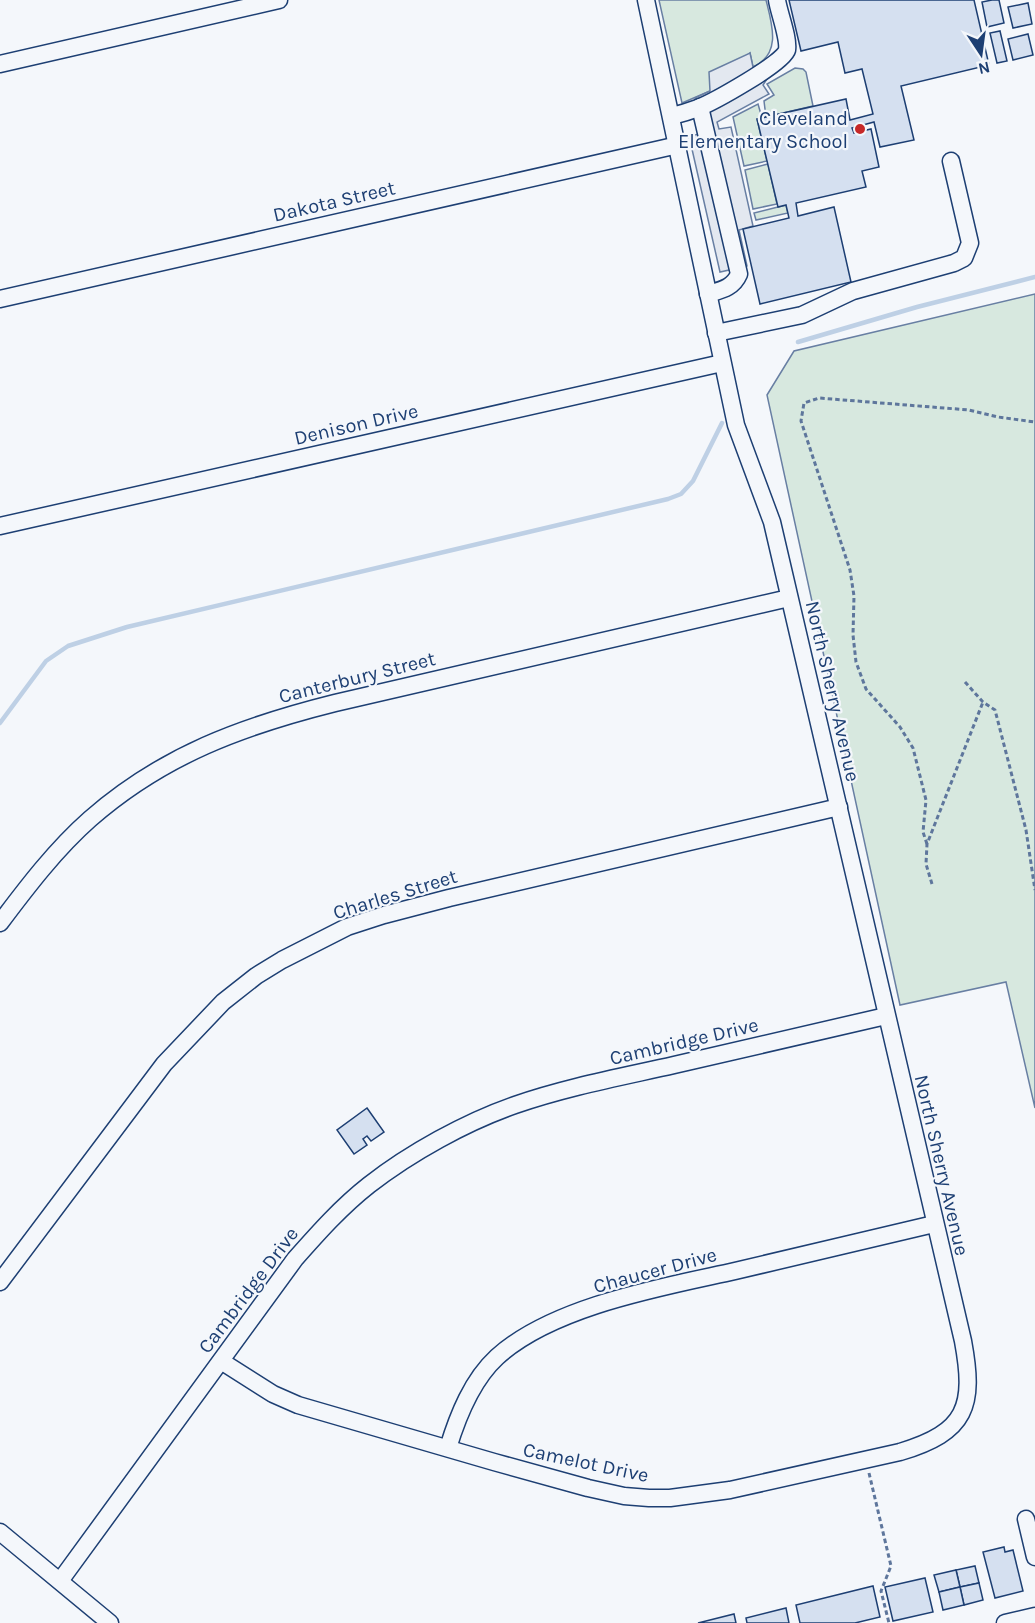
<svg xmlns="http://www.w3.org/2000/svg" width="1035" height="1623" font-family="Karla,sans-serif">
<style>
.green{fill:#d7e8df;stroke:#687fa3;stroke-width:1.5}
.parking{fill:#e3e8f0;stroke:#687fa3;stroke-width:1.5}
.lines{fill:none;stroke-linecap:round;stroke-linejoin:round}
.stream{stroke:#bed0e5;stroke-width:4.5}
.building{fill:#d5e0f0;stroke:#1d3f73;stroke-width:1.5}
.minor-casing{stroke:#1d3f73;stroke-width:19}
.path{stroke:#5e769c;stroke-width:3;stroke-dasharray:4.5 3;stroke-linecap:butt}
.minor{stroke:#f4f7fb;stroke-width:16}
.poi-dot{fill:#c62828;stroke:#f4f7fb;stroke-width:2}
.labels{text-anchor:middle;stroke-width:4.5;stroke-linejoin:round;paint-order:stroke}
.poi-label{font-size:20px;fill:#1d3f73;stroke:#f4f7fb;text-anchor:end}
.street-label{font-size:20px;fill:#1d3f73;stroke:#f4f7fb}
</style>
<rect width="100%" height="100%" fill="#f4f7fb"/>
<!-- green -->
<g class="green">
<path d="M659 0H766C772 24 782 54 753 67L750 53 710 91 682 103Z"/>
<polygon points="795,68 803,69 806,72 813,106 766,117 764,101 774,95 767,84"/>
<polygon points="758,104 762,118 757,119 767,161 744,166 733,117"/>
<polygon points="768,164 777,204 753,209 745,170"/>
<polygon points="786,205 788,213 756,220 754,213"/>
<polygon points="1035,294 1035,1108 1006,982 900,1005 767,395 794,351"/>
</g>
<!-- parking -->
<polygon class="parking" points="750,53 753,67 758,65 767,79 763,85 769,94 717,122 719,129 731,127 753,226 739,230 747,266 720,272 689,136 700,134 695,98 710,91 709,72"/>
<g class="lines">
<!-- stream -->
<g class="stream">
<polyline points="798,342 917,307 1035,277"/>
<polyline points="0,723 46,661 68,646 127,627 668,499 681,494 693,481 722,423"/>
</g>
</g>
<!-- building -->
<g class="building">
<polygon points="789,0 974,0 989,65 901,86 914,140 880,147 874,122 852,128 854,133 871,129 879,167 862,171 866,187 796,203 798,216 834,207 851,282 760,304 743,229 789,218 786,205 778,207 757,119 846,99 850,120 873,114 862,69 845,73 838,42 801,51"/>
<polygon points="992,0 999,0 1004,23 987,27 982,2"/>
<polygon points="1028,3 1032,24 1013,28 1008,7"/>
<polygon points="1000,31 1007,61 997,63 990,33"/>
<polygon points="1028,34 1033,55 1013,60 1008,39"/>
<polygon points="367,1108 384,1132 371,1141 367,1136 363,1139 367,1145 354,1154 337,1130"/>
<polygon points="1004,1547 1005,1552 1013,1550 1023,1591 995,1598 983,1552"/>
<polygon points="975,1566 979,1583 960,1587 956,1570"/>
<polygon points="956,1570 960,1587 939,1592 934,1575"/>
<polygon points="925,1578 933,1612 893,1621 885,1587"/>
<polygon points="979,1583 983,1600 964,1605 960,1587"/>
<polygon points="873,1586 880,1617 855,1623 800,1623 796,1605"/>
<polygon points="960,1587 964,1605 943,1610 939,1592"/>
<polygon points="786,1608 789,1623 747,1623 746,1618"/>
<polygon points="734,1614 736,1623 698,1623"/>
</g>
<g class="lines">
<!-- minor casing -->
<g class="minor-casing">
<g id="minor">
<polyline points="0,64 279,0"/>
<path d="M700 107 739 274C733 288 721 290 708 294"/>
<path d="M672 116C680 114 690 111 698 108 713 102 784 63 787 50 789 38 779 13 777 0"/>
<polyline points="0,299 678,145"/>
<polyline points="716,333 802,315 853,291 954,263 964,258 970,243 951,161"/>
<polyline points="0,526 722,363"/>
<path d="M0 923C27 887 56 849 90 819 163 755 243 726 335 703L789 598"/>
<polyline points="0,1282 164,1064 223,1002 256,976 282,960 347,927 384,915 449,898 839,807"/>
<path d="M221 1361 273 1394 298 1405 494 1462 588 1488 624 1496 649 1498H670L730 1490 900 1452C967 1432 975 1406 963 1341L772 522 736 425 646 0"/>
<path d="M448 1448C458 1415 472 1380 497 1357 553 1306 663 1287 735 1271 801 1255 868 1240 934 1224"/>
<polyline points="1026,1519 1035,1557"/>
<polyline points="0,1532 110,1623"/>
<path d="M60 1581 295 1259C318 1233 341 1207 369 1185 410 1153 466 1122 515 1105 567 1087 621 1077 674 1065 744 1049 815 1033 886 1016"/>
<polyline points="1005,1623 1035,1616"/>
</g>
</g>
<!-- path -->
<g class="path">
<polyline points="965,682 983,702 995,710 1026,830 1035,890"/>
<polyline points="927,844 923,832 926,800 913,748 900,727 866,689 856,662 853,635 854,596 850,570 801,421 804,403 819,398 969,410 998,417 1035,422"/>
<polyline points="932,884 926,864 927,844 983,702"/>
<polyline points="869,1473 891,1566 881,1591 889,1623"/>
</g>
<!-- minor -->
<use href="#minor" class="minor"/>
</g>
<!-- markers -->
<circle class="poi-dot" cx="860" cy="129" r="6"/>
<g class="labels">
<!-- poi labels -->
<g class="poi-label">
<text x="848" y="125">Cleveland<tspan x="848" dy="23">Elementary School</tspan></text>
</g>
<!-- street labels -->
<g class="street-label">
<text transform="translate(334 201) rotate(-13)" y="7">Dakota Street</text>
<text transform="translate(356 424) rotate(-13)" y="7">Denison Drive</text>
<text transform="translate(357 677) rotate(-14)" y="7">Canterbury Street</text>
<text transform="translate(833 691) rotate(77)" y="7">North Sherry Avenue</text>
<text transform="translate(395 894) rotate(-17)" y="7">Charles Street</text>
<text transform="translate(684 1041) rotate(-13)" y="7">Cambridge Drive</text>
<text transform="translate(942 1165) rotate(77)" y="7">North Sherry Avenue</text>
<text transform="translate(655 1270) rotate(-15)" y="7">Chaucer Drive</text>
<text transform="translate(248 1290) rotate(-53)" y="7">Cambridge Drive</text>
<text transform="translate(586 1462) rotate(12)" y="7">Camelot Drive</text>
</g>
</g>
<!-- north arrow -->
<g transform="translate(981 54) rotate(167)" stroke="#f4f7fb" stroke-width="4.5" paint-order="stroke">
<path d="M0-4.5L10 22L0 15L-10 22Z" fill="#1d3f73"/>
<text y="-9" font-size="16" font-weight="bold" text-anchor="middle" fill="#1d3f73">N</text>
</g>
</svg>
